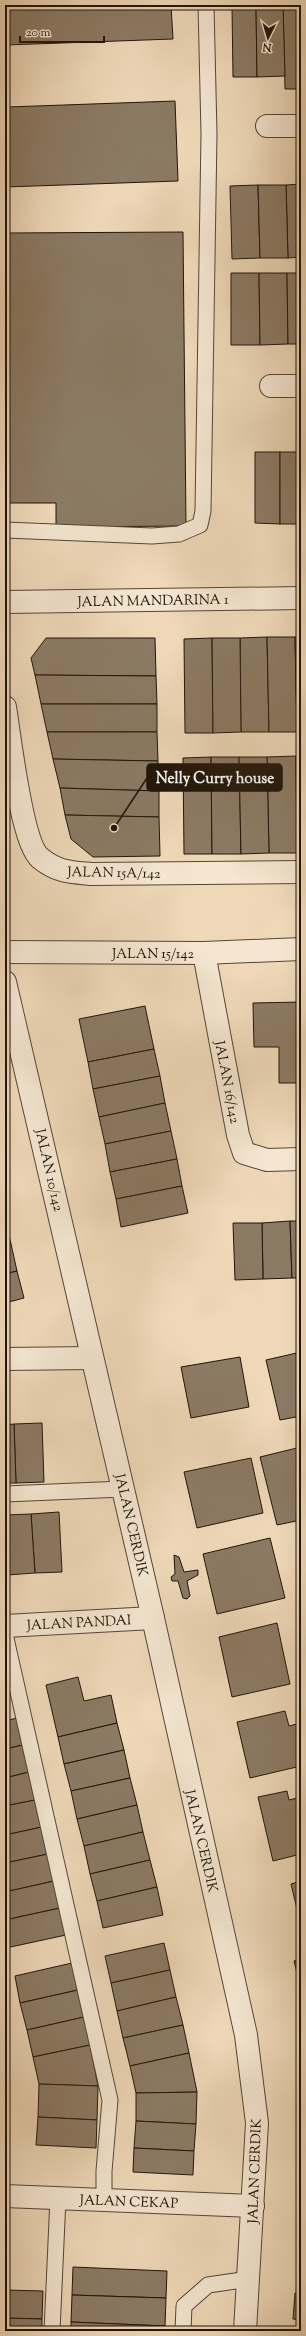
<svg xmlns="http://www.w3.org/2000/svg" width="306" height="2336" font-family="'Sorts Mill Goudy',serif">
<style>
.building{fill:#8b7a64;stroke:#20150a}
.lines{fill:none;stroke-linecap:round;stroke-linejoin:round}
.service-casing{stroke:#544636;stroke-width:17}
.minor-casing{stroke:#544636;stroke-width:24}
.tertiary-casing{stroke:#544636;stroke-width:24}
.service{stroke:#f4e6d1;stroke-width:15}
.minor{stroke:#f4e6d1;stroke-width:22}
.tertiary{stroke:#f4e6d1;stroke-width:22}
.labels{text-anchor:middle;stroke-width:3.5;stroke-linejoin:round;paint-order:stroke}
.street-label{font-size:14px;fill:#20150a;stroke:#f4e6d1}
.leader{fill:none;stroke:#20150a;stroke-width:1.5}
.callout-dot{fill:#20150a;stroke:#f4e6d1;stroke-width:1.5}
.callout{fill:#20150a;stroke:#20150a;stroke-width:1.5}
.callout-label{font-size:15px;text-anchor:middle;font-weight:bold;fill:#fff}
</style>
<rect width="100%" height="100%" fill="#eed8b8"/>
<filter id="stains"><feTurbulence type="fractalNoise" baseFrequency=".005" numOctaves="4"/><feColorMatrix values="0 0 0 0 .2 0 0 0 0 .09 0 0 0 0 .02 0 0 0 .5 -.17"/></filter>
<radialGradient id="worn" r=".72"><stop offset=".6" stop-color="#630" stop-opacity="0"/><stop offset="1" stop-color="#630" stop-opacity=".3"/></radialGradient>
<!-- building -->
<g class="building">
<polygon points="5,5 171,5 173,39 6,45 8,107 175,101 178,181 5,187"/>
<polygon points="301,5 301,89 285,89 283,6"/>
<polygon points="256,6 257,77 233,77 232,7"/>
<polygon points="256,6 283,6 285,76 257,77"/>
<polygon points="301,184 301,257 288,258 286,185"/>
<polygon points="258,185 260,258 232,259 230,186"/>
<polygon points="258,185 286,185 288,258 260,258"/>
<polygon points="183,232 186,526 56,527 56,503 5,503 5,233"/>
<polygon points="231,273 259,273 260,345 231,345"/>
<polygon points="259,273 287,273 288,344 260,345"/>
<polygon points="287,273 301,273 301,344 288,344"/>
<polygon points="255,452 280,452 280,524 255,523"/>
<rect x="280" y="452" width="21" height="72"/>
<polygon points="267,637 269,732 241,732 240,638"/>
<polygon points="267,637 295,637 297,732 269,732"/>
<polygon points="295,637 301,637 301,732 297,732"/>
<polygon points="46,638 155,638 156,676 35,675 31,658"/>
<polygon points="212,638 213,733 185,733 184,639"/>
<polygon points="212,638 240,638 241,732 213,733"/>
<polygon points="35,675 156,676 157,704 41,704"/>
<polygon points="41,704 157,704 157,732 47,732"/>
<polygon points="47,732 157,732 158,761 53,759"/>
<polygon points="296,756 297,853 269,853 267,757"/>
<polygon points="296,756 301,756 301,853 297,853"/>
<polygon points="211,757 212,854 184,854 183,758"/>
<polygon points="211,757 239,757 241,854 212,854"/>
<polygon points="239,757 267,757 269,853 241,854"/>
<polygon points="53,759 158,761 159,791 60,788"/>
<polygon points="60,788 159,791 159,817 65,815"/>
<polygon points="65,815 159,817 160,856 93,857 71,839"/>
<polygon points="301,1002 301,1083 279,1083 279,1047 254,1047 253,1003"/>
<polygon points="145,1006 154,1049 88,1062 79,1019"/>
<polygon points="154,1049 160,1076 93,1089 88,1062"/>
<polygon points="160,1076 165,1103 99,1117 93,1089"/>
<polygon points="165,1103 171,1131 105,1144 99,1117"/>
<polygon points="171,1131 177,1159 110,1172 105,1144"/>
<polygon points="177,1159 182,1186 116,1199 110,1172"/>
<polygon points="182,1186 188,1213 121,1227 116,1199"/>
<polygon points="5,1219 11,1244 5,1245"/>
<polygon points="290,1221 292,1278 263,1279 262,1223"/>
<polygon points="290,1221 301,1221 301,1278 292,1278"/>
<polygon points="233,1223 262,1223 263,1279 235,1280"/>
<polygon points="11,1244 17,1271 5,1274 5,1245"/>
<polygon points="17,1271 24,1298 5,1303 5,1274"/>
<polygon points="301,1352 301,1375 299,1376 301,1416 280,1420 266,1360"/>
<polygon points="240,1357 249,1407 191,1418 181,1367"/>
<polygon points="42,1423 44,1482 16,1483 14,1424"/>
<polygon points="14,1424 16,1483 5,1483 5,1425"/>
<polygon points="301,1447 301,1520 277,1525 260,1457"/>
<polygon points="251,1458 263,1513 197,1528 184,1472"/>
<polygon points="59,1512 62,1572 35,1573 31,1514"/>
<polygon points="31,1514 35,1573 7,1575 5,1515"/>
<polygon points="270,1538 285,1598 217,1614 203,1554"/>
<polygon points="5,1543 7,1575 5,1575"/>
<polygon points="301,1543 301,1562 297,1544"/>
<polygon points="174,1555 179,1557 184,1572 198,1570 198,1575 187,1581 190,1596 187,1599 183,1598 178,1581 172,1581 171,1577 175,1574"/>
<polygon points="277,1623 290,1684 232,1697 219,1637"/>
<polygon points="78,1677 84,1701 111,1695 117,1723 58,1737 46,1685"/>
<polygon points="285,1711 289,1726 301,1723 301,1766 250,1778 237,1722"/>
<polygon points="17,1718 23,1745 5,1749 5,1721"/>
<polygon points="117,1723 124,1750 64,1764 58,1737"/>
<polygon points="23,1745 29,1772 5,1778 5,1749"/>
<polygon points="124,1750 130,1778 71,1791 64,1764"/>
<polygon points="29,1772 35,1800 5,1806 5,1778"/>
<polygon points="130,1778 137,1805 77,1819 71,1791"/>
<polygon points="287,1791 289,1800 301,1797 301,1854 273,1861 258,1797"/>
<polygon points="35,1800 42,1827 5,1835 5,1806"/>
<polygon points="137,1805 143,1832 84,1846 77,1819"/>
<polygon points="42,1827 48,1854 5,1863 5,1835"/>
<polygon points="143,1832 150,1860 90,1874 84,1846"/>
<polygon points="48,1854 54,1881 5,1892 5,1863"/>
<polygon points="150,1860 157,1887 97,1901 90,1874"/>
<polygon points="54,1881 60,1908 5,1920 5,1892"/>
<polygon points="301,1881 301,1926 291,1884"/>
<polygon points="157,1887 163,1915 103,1928 97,1901"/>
<polygon points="60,1908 66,1935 6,1948 5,1920"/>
<polygon points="164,1943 170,1970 111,1983 105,1956"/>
<polygon points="301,1959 301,1989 294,1961"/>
<polygon points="72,1963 78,1990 20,2003 15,1976"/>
<polygon points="170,1970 176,1997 117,2011 111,1983"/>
<polygon points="78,1990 84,2017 27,2030 20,2003"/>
<polygon points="176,1997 183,2025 123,2038 117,2011"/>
<polygon points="84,2017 90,2045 33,2057 27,2030"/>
<polygon points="183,2025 189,2053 130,2066 123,2038"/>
<polygon points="90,2045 98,2086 39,2084 33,2057"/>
<polygon points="189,2053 197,2092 136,2093 130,2066"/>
<polygon points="39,2084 98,2086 97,2120 38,2117"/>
<polygon points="197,2092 196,2124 136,2121 136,2093"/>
<polygon points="38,2117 97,2120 96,2148 36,2145"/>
<polygon points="136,2121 196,2124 194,2151 134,2148"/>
<polygon points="134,2148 194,2151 193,2175 133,2172"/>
<polygon points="73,2267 167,2271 166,2298 72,2295"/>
<polygon points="5,2290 43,2291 42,2319 5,2318"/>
<polygon points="295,2293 301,2293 301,2320 293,2319"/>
<polygon points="72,2295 166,2298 165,2326 71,2322"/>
<polygon points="5,2318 42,2319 42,2331 5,2331"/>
<polygon points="71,2322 165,2326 164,2331 71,2331"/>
</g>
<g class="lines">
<!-- service casing -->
<g class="service-casing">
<g id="service">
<polyline points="5,530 152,536 179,534 200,525 203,511 209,134 206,5"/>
<polyline points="5,1494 123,1489"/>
<polyline points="5,1634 110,2100 104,2171 104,2200"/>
<polyline points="52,2331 58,2198"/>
<polyline points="183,2331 184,2306 208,2285 249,2279"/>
</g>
</g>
<!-- minor casing -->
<g class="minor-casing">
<g id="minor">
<polyline points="267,126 301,126"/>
<polyline points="271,386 301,386"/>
<path d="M5 707C10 736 21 842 40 858 57 872 70 872 91 874L301 872"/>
<polyline points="5,952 204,953 301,949"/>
<polyline points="204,953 238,1135 244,1153 267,1160 301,1159"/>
<polyline points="5,1359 92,1358"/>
<polyline points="5,1626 153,1618"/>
<polyline points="5,2196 253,2206"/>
</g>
</g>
<!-- tertiary casing -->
<g class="tertiary-casing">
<g id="tertiary">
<polyline points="5,602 301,598"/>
<polyline points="5,982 153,1618 246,2035 257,2123 245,2331"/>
</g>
</g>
<!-- service -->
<use href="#service" class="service"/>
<!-- minor -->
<use href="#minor" class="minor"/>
<!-- tertiary -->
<use href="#tertiary" class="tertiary"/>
</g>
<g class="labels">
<!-- street labels -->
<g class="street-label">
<text transform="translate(153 600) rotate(-1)" y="5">JALAN MANDARINA 1</text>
<text transform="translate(114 872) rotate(1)" y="5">JALAN 15A/142</text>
<text x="153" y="958">JALAN 15/142</text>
<text transform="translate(228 1082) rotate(79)" y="5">JALAN 16/142</text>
<text transform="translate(50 1170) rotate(77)" y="5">JALAN 10/142</text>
<text transform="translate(132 1525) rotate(77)" y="5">JALAN CERDIK</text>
<text transform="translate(79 1622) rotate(-3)" y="5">JALAN PANDAI</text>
<text transform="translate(202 1841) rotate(77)" y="5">JALAN CERDIK</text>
<text transform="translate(254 2171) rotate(-88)" y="5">JALAN CERDIK</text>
<text transform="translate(129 2201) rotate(2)" y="5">JALAN CEKAP</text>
</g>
</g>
<!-- callouts -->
<path class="leader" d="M114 828L147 778"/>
<circle class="callout-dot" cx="114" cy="828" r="4"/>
<rect class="callout" x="147" y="764" width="135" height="27" rx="4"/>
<g class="callout-label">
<text x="215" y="783">Nelly Curry house</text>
</g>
<!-- margin -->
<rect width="306" height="2336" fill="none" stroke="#eed8b8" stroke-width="20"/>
<rect x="6" y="6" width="294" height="2324" fill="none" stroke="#20150a" stroke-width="2"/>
<rect x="10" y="10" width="286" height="2316" fill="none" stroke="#20150a"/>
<!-- north arrow -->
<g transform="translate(268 38) rotate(185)" stroke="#f4e6d1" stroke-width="3" paint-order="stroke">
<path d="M0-3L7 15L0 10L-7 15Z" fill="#20150a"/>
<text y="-6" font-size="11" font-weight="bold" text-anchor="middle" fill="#20150a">N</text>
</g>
<!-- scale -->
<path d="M20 36v6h84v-6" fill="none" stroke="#20150a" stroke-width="2"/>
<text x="26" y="36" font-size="12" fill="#20150a" stroke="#f4e6d1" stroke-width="3" paint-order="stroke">20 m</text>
<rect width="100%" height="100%" filter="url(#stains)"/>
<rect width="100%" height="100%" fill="url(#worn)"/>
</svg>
